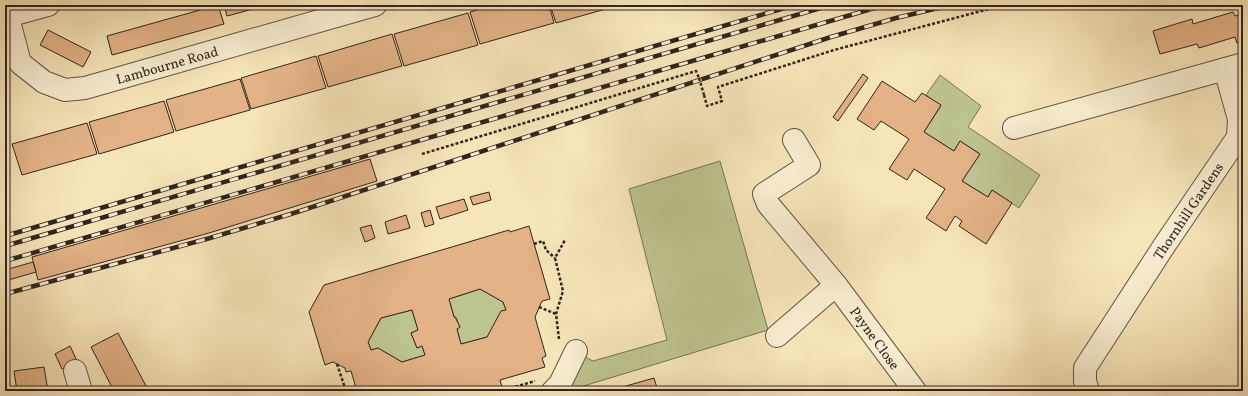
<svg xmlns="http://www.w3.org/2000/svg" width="1248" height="396" font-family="Vollkorn,serif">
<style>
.green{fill:#bdc48f;stroke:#777456}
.building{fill:#e3b287;stroke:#31241e;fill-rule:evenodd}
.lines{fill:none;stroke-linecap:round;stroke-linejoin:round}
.minor-casing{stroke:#625445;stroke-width:24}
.path{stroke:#31241e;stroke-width:2.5;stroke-dasharray:3 2;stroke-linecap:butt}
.minor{stroke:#f9eed2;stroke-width:22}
.rail-casing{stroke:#31241e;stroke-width:4.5}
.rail{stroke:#f9eed2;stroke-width:3;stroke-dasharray:9;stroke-linecap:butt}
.path-bridge{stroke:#31241e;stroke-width:2.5;stroke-dasharray:3 2;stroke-linecap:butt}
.labels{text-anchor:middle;stroke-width:3;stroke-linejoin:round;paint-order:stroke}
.street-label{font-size:14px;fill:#31241e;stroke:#f9eed2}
</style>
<rect width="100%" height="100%" fill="#f6e5b9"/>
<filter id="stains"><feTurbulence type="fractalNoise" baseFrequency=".005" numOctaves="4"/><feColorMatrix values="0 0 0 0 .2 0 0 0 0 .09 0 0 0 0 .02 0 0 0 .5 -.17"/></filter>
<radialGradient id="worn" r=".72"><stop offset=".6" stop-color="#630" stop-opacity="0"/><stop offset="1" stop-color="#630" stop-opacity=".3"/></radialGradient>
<!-- green -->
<g class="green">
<polygon points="940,75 981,106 968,127 1040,175 1019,208 992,190 988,197 962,181 980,154 960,141 954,151 924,132 941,106 926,95"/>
<polygon points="720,161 768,330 577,388 578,391 565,391 583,356 593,361 667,340 629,189"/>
<polygon points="480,289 503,302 506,310 487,337 461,344 457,329 460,327 456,317 454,317 449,299"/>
<polygon points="412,310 418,330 411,333 417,348 422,346 425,355 402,362 378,348 371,350 368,342 381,318"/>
</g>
<!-- building -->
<g class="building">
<polygon points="218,5 224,24 112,55 107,36"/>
<polygon points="224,5 268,5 227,16"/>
<polygon points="495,5 549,5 554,23 480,44 470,12"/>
<polygon points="550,5 620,5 556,23"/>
<polygon points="1233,12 1235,16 1243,14 1243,42 1237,43 1235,37 1199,48 1197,44 1160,54 1153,31 1192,19 1193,24"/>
<polygon points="468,13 478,45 404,66 394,34"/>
<polygon points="48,30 91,52 83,67 40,45"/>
<polygon points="392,34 402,66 328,87 318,56"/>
<polygon points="316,56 326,88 251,109 241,78"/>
<polygon points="863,74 868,78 838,121 833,117"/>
<polygon points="240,79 250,110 176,131 166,100"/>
<polygon points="882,81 915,102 922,93 941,105 924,132 954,151 960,141 980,154 962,181 988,197 992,190 1012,203 986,244 959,226 962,221 955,216 946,231 926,218 945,189 914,169 907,180 889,169 909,139 881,121 874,130 857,119"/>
<polygon points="164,101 174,132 99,154 89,122"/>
<polygon points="87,123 97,154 22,175 12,144"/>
<polygon points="370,159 377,181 209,233 38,280 32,257"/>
<polygon points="489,192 491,200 473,205 470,197"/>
<polygon points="464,199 468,210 440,219 436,207"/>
<polygon points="430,210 434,224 425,227 421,213"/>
<polygon points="406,215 410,228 388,234 385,222"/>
<polygon points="371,225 375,238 365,242 360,228"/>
<path d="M529 226 550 299 542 301 535 317 546 356 542 358 545 367 500 380 502 387 490 391H357L351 371 346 372 345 368 333 362 325 365 309 312 324 285 509 230 510 232ZM480 289 503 302 506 310 501 311 487 337 461 344 457 329 460 327 455 317H454L449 299ZM412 310 418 330 411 333 417 348 422 346 425 355 402 362 378 348 371 350 368 342 381 318Z"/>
<polygon points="33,262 36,272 5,281 5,270"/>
<polygon points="118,333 146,386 135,391 114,391 91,347"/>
<polygon points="70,346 77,361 62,369 55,354"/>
<polygon points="44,367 48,391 17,391 14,371"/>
<polygon points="654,378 658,391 612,391 612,390"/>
</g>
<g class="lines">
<!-- minor casing -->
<g class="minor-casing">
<g id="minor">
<polyline points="5,6 20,63 44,82 65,90 85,88 375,5"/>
<polyline points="8,16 48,5"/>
<polyline points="1014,128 1243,64"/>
<polyline points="794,140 809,165 764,194 768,204 836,285 915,391"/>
<polyline points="777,336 836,285"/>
<polyline points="75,371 81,391"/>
<polyline points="553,391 560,384 576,351"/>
<polyline points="1088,391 1085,381 1085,368 1164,246 1238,137 1239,119 1225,69"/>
</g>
</g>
<!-- path -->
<g class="path">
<polyline points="704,95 707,106 722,101 718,87 834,50 1004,5"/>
<polyline points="422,154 696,71 699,78"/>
<polyline points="534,244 543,241 546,250 555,258"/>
<polyline points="539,307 556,314"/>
<polyline points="559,339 556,314 563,291 555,258 565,240"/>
<polyline points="337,364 346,391"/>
<polyline points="501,391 535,381"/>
</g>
<!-- minor -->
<use href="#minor" class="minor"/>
<!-- rail casing -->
<g class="rail-casing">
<g id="rail">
<polyline points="5,236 795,5"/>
<polyline points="5,246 831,5"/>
<polyline points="5,261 885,5"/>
<polyline points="5,294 210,238 294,213 831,37 896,18 951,5"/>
</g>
</g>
<!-- rail -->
<use href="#rail" class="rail"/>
<!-- path-bridge -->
<polyline class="path-bridge" points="699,78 704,95"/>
</g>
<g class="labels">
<!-- street labels -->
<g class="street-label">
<text transform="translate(167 65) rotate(-16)" y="5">Lambourne Road</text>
<text transform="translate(1188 211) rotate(-56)" y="5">Thornhill Gardens</text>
<text transform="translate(875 338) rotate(54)" y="5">Payne Close</text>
</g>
</g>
<!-- margin -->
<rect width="1248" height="396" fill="none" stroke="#f6e5b9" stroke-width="20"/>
<rect x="6" y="6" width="1236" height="384" fill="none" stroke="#31241e" stroke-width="2"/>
<rect x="10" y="10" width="1228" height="376" fill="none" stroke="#31241e"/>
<rect width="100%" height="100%" filter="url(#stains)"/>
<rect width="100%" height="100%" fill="url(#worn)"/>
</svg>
